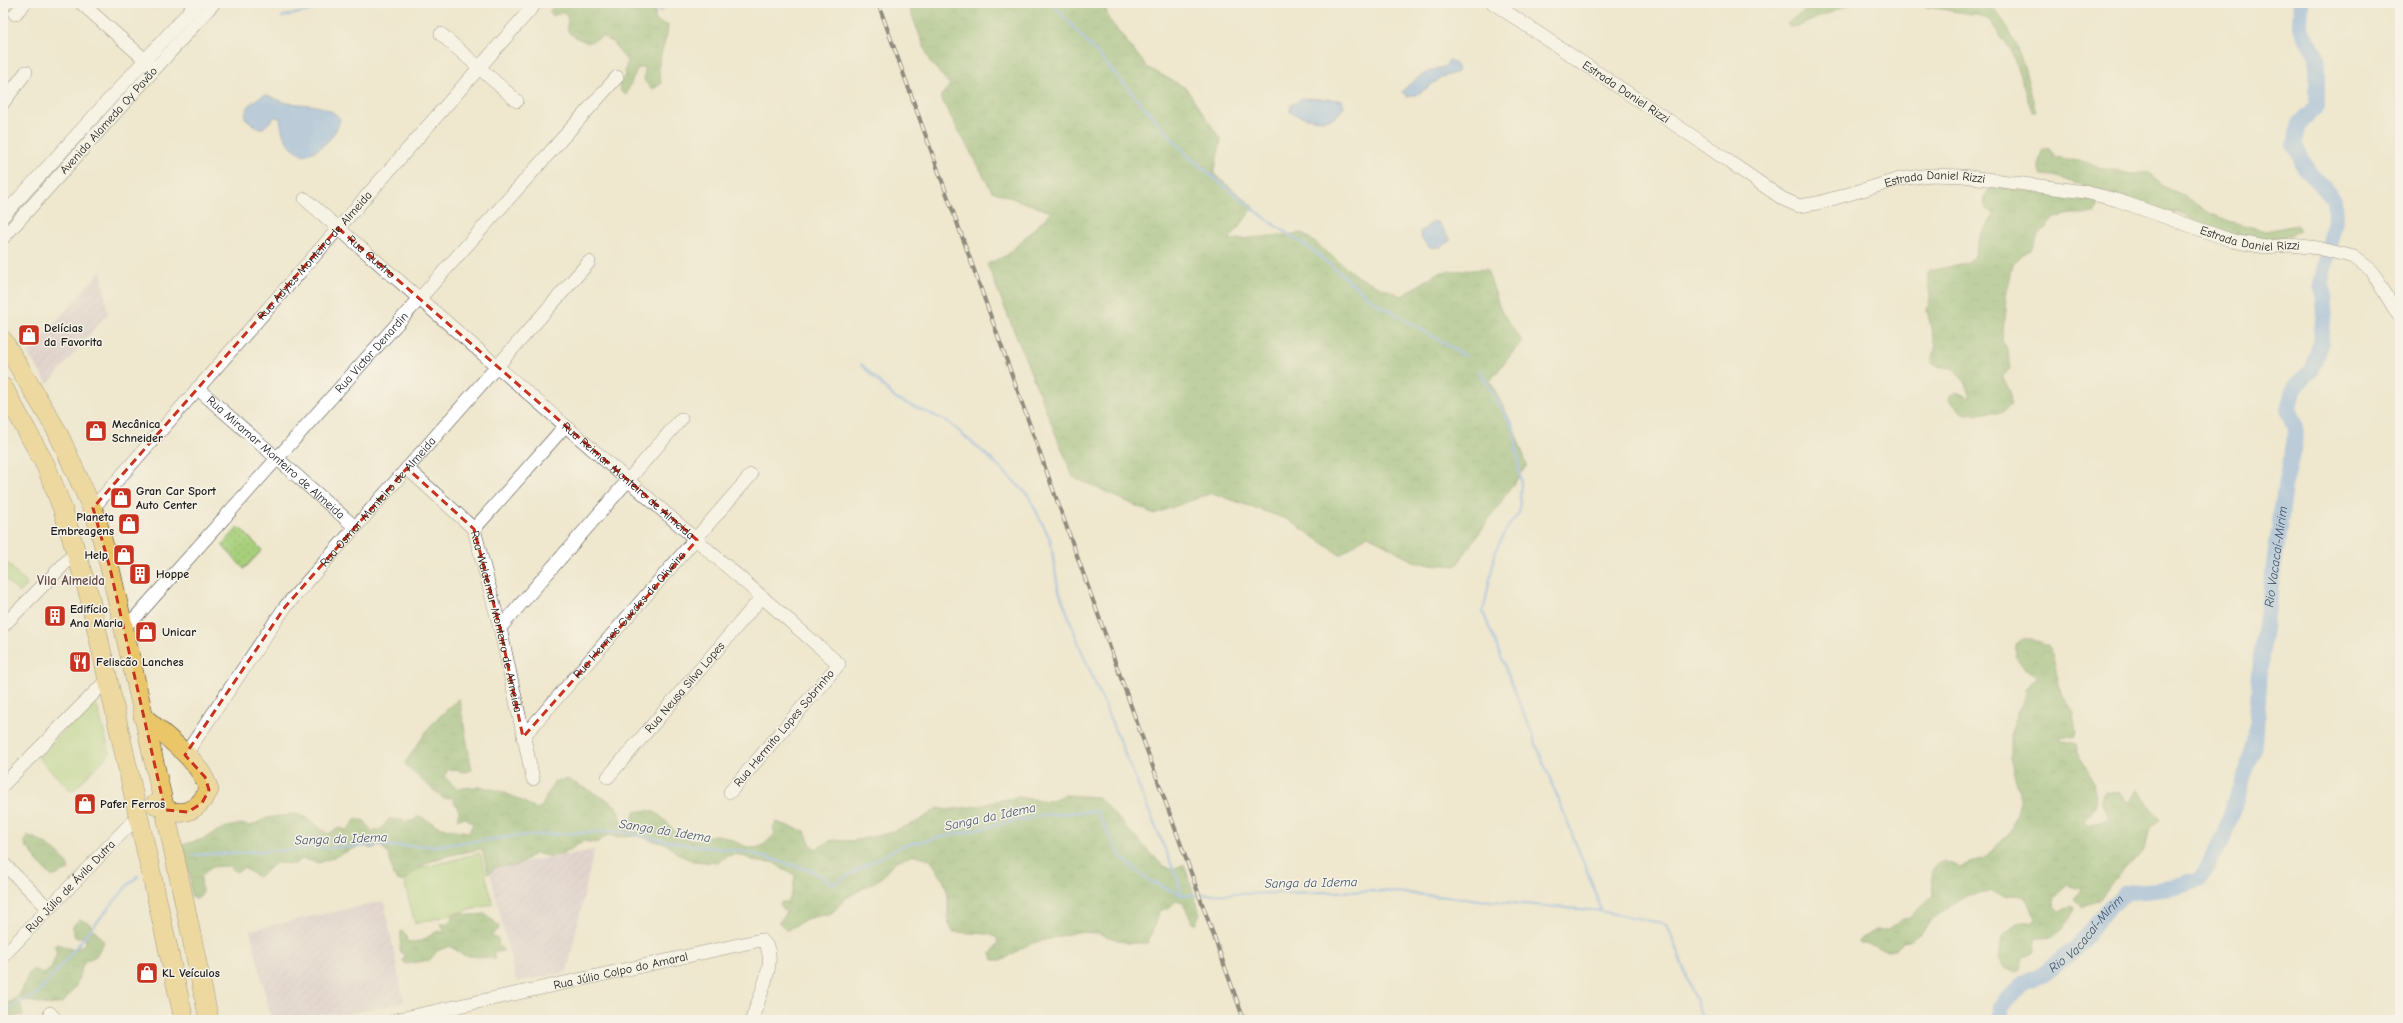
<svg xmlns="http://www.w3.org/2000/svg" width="2403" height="1023" font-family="'Comic Neue',sans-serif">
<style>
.industrial{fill:url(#industrial-furrows)}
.green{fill:#a8d07b;stroke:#62764c}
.forest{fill:url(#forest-crowns);stroke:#516744}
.park{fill:url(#park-dots);stroke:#62764c}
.water{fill:#7baae5;stroke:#4c6380}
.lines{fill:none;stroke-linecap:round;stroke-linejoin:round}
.stream{stroke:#7baae5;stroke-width:2.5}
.river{stroke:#7baae5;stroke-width:16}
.minor-casing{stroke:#3c3a37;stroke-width:14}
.highway-casing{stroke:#3c3a37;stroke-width:20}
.minor{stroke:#fff;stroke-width:13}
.highway{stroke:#eac669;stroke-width:19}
.rail-casing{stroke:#1c1c1c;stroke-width:4}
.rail{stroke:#f7f3e8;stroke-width:2.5;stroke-dasharray:8;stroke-linecap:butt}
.marked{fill:none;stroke:#c8321e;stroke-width:3;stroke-dasharray:8 5;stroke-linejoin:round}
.labels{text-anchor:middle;stroke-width:3;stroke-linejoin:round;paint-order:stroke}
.street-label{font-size:12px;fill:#1c1c1c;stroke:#f7f3e8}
.poi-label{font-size:12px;font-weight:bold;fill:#1c1c1c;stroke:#f7f3e8;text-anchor:start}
.water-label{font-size:13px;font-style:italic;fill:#42556c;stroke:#f7f3e8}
.neighbourhood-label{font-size:13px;font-weight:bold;fill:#634a49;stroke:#f7f3e8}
</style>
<defs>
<pattern id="industrial-furrows" width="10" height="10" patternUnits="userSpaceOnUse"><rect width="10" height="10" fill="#d0bdcc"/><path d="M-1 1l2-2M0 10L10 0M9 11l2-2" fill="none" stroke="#b2a2af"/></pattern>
<pattern id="forest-crowns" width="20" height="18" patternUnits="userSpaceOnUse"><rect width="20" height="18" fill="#86b26b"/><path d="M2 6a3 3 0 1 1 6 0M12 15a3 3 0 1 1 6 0" fill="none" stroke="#6d9057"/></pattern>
<pattern id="park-dots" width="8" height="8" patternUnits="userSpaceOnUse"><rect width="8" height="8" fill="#a8d07b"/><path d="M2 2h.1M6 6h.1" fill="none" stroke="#90b26a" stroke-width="1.8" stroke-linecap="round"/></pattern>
</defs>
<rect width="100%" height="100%" fill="#f7f3e8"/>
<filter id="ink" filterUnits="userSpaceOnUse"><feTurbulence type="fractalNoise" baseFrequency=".025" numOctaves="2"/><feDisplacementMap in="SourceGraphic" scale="8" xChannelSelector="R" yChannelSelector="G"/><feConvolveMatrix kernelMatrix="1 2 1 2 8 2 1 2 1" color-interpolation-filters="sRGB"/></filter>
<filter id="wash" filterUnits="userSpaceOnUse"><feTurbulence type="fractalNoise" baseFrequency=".012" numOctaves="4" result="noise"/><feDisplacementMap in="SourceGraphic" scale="16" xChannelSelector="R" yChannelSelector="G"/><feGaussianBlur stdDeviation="0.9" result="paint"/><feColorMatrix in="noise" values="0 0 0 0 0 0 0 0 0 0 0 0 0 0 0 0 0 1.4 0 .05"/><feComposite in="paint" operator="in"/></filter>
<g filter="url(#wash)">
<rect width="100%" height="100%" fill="#efe7ce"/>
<!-- industrial -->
<g class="industrial">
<polygon points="101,270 108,313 48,384 28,354"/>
<polygon points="594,850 567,972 516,982 489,868"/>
<polygon points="384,901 404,1002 320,1020 271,1020 250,930"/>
</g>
<!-- green -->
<g class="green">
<polygon points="146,68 148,70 3,230 3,227"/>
<polygon points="3,558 28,585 19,593 3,576"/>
<polygon points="95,699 110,753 72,792 38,758"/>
<polygon points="480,853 493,904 415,924 402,873"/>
</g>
<!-- forest -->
<g class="forest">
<path d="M556 3H656L655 21 668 25C668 39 660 52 659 66 658 72 661 77 661 84L652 90 644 80 645 67 637 69 626 95 621 92 619 85 624 77 627 61 613 43 603 36 588 43C553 29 576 27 564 12L552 16 549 12Z"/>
<polygon points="907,3 1105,3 1108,18 1147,67 1186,88 1221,140 1214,174 1254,207 1229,240 1303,233 1358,277 1402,296 1439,272 1487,269 1501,311 1522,341 1490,381 1513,426 1527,465 1456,566 1417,563 1368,535 1340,555 1289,520 1212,493 1154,514 1073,477 987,264 1007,255 1051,212 992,191 940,97 950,85 930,62"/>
<path d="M1819 3H1853L1799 26 1790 27 1787 24C1795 15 1809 10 1819 3Z"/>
<path d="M1912 3H1990C2019 37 2025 70 2036 112H2032L2011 50 1989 20 1977 15 1916 5Z"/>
<polygon points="2048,148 2056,157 2091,163 2107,170 2133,174 2150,172 2162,186 2183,195 2207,212 2229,221 2266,231 2296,225 2300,231 2284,238 2250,239 2209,228 2179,213 2152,211 2120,197 2053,176 2041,175 2039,162 2042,151"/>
<path d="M1993 186 2093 200 2098 206 2096 214H2071L2054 218 2037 238 2031 250 2021 255 2012 264 2007 290 2002 341 2008 349 2010 370 2003 375V379L2010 391 2011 404 2001 413 1963 414 1949 400V396L1956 392 1971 398 1966 383 1952 368 1939 367 1932 363 1935 347 1927 310 1930 298 1927 274 1930 271 1968 262 1974 257 1980 237 1994 215 1985 207C1983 198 1986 192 1993 186Z"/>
<path d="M2023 639H2033L2047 645 2053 656 2061 694 2073 712 2076 733 2074 737 2061 736V740L2076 744C2080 764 2105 790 2094 809 2091 813 2087 817 2084 821L2087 825 2109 819 2102 800 2104 792 2121 793 2130 803 2136 789 2160 819 2150 828 2145 850 2108 886 2102 898 2082 908 2074 900 2082 887 2075 888 2067 885 2056 898 2054 905 2059 910 2071 906 2074 908C2074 917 2060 934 2051 937 2046 938 2040 938 2035 938L2034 951 2023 957 2020 970 2016 972 2004 967 1999 960 2002 937 2016 924 2033 922 2035 918 2028 900 2019 895 2002 896 1991 891 1968 895 1932 919 1922 932 1911 940 1903 941 1896 950C1883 951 1873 944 1860 944L1859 940 1876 930H1888L1902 919 1910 917 1930 898 1933 895C1932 878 1926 868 1944 861L1959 867 1984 858 2011 832 2019 806V792L2010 758V735L2024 697 2025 689 2038 676 2024 668 2015 656V644Z"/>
<path d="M459 698 472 770 464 772 449 769 444 776 457 789C490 782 509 794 537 809L542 806 554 781 567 779 609 801 616 806 625 828 631 827 634 812C641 811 650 809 656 813 668 820 674 836 690 839 698 841 708 835 717 835 732 836 746 853 761 846 766 844 771 837 775 834L773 828 776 822 805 831 811 845 816 849 832 840 852 841 888 833 919 821 938 808 947 810 984 805 996 801 1018 797 1048 801 1065 795 1098 797 1163 866 1173 869 1184 864 1200 913 1196 923H1193L1182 902 1176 901 1169 908 1159 911 1148 943H1127L1097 933 1077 932 1029 944 1003 960H993L991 954 998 943 997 938 989 934 953 932C945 922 949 908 948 896 946 882 937 870 930 859L915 855 896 861 880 879 846 898 832 913 806 919 787 931 779 922 786 912 780 905 781 902H788L793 890 795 875 784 870 773 862C746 867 742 842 717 863L693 861 679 855 666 844 637 836 615 837 608 835 596 843 583 841C566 852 557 861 536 853L516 866H498L488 874 482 849C449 856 427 856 404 881H399L393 876 389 855 380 845 371 849 363 845 319 863 302 859 295 864 276 863 258 877 244 868 236 872 229 866 211 867 201 876 202 894 195 899 191 896 190 875 181 845 203 839 223 828 241 824 250 826 267 818 295 814 305 817 328 834 339 828 347 830 356 819 365 821 372 832 381 829 389 819 412 821 419 816 442 828 469 832 473 824 466 818 457 819 459 811 452 797 444 799 410 770 405 763 430 726Z"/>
<path d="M27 835C39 839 67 855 69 870L52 877 38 863 31 851 26 847 24 840 29 839Z"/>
<polygon points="462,913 469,915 486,914 499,926 498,930 491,936 499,940 498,944 504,951 493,953 495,959 463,955 450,946 437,951 430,960 406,964 403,961 405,955 400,951 401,931 406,934 407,942 421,941 438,931 445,933 440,924 449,924 453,915"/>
<path d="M79 919 89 923 104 942 96 956 84 962 76 986 63 1003 48 1005 19 999 16 1001 21 1005 23 1015 14 1017 12 1020H3V1004C27 998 21 980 33 969L43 973 51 969 57 952 54 946 58 944 74 950 85 944 86 936 76 938C70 929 72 926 79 919Z"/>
</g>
<!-- park -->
<polygon class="park" points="239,527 262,550 244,569 222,545"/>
<!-- water -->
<g class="water">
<path d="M1449 60 1454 62 1458 70 1456 73C1437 75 1426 94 1408 97L1402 92C1409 82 1431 68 1444 67Z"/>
<path d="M267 95C274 98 281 102 288 103 305 105 329 104 340 119 336 137 320 152 303 155 285 143 283 139 280 118L275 117 263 128H258L245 118C245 106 256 97 267 95Z"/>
<path d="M1304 98 1342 100 1344 107C1341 110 1339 115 1335 117 1323 124 1302 117 1290 112L1291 105Z"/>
<polygon points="1433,222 1438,222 1451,240 1441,247 1430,248 1421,238 1420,232"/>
</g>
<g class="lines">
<!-- stream -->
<g class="stream">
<polyline points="641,3 661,11 667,3"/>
<polyline points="1052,3 1188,156 1218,181 1273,224 1311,249 1372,300 1465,356"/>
<polyline points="282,17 341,3"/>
<polyline points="861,364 896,399 947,421 990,458 1028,495 1050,539 1058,588 1080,647 1178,880 1182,895"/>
<polyline points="1479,370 1514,429 1521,484 1519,513 1507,528 1496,550 1483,612 1597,896 1600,911"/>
<polyline points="193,855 361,846 433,846 518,836 617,831 682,844 747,852 812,871 833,884 901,846 1043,815 1096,811 1122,858 1148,880 1182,895 1382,891 1600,911 1667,924 1703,1020"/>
<polyline points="3,1012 38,993 127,886 138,876"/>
</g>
<!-- river -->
<path class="river" id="s1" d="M2001 1020V1006L2024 983 2043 974 2076 949 2104 913 2125 893 2165 889 2200 879 2224 835 2255 744 2261 657 2286 480 2294 444 2296 428 2288 409 2294 387 2311 371 2321 342 2325 299 2321 284 2335 220 2334 200 2303 164 2295 145 2299 123 2317 106V57L2300 27 2301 3"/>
</g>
</g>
<g filter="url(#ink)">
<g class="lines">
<!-- minor casing -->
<g class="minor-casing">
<g id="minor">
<polyline points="81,3 151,65"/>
<path id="s2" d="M1493 3 1695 138 1783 199 1799 206 1818 203 1900 179 1930 175 1963 176 2085 192 2117 200 2233 241 2265 247 2291 245 2318 248 2354 257 2371 270 2400 318"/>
<polyline points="15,14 25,3"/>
<polyline points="441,34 517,101"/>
<polyline points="3,103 26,72"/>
<path id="s3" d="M305 199 839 664 730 792"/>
<polyline points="3,216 197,3"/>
<path id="s4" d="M3 238 214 3"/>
<path id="s5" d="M197 388 355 527"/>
<path id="s6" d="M407 468 474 529 500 628 533 779"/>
<path id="s7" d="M93 508 536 3"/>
<polyline points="474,529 565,426"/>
<polyline points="3,626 76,552"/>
<path id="s8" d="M123 626 135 618 617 77"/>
<polyline points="500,628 681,419"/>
<path id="s9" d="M523 737 751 475"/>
<path id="s10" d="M185 755 285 607 589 262"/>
<path id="s11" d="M608 777 762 597"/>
<polyline points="3,785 108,679"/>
<polyline points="3,863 49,909"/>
<path id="s12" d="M3 956 138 816"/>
<polyline points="50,1013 56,1020"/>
<path id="s13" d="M395 1020 761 940C782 954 757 1000 752 1020"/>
</g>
</g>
<!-- highway casing -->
<g class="highway-casing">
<g id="highway">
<polyline points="3,340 57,431 96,517 110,568 165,810 209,1020"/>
<polyline points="3,387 46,466 63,510 89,595 184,1020"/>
<path d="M143 716C165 737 200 759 209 790 196 814 179 819 155 804"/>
</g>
</g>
<!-- minor -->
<use href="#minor" class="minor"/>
<!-- highway -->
<use href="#highway" class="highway"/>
<!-- rail casing -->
<g class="rail-casing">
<polyline id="rail" points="878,3 1244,1020"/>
</g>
<!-- rail -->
<use href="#rail" class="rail"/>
</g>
</g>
<!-- marked area -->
<path d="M0 0H2403V1023H0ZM338 228 697 540 523 737 500 628 474 529 407 468 285 607 185 755 205 777 209 790 202 803 188 812 165 810 110 568 93 508Z" fill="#efe7ce" fill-opacity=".55" fill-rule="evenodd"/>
<path class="marked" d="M338 228 697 540 523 737 500 628 474 529 407 468 285 607 185 755 205 777 209 790 202 803 188 812 165 810 110 568 93 508Z"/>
<!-- icons -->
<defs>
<g id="shop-square" transform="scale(1.15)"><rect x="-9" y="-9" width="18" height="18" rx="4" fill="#c8321e" stroke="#f7f3e8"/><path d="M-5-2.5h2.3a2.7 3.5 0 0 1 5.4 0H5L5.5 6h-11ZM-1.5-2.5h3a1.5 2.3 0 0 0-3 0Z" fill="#fff"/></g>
<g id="building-square" transform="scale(1.15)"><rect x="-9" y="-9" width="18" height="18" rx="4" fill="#c8321e" stroke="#f7f3e8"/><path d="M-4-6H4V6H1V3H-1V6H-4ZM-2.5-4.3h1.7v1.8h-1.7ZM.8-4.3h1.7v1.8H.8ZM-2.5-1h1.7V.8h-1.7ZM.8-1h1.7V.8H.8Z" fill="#fff"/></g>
<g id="restaurant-square" transform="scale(1.15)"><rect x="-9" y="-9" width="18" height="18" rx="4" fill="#c8321e" stroke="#f7f3e8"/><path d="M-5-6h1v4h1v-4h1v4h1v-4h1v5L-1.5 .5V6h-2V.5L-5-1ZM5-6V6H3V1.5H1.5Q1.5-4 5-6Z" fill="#fff"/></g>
</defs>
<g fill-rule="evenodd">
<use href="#shop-square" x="29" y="335"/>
<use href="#shop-square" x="96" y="431"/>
<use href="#shop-square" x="121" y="498"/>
<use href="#shop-square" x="129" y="524"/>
<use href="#shop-square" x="124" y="555"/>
<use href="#building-square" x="140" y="574"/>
<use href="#building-square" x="55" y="616"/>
<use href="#shop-square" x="146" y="632"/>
<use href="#restaurant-square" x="80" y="662"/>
<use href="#shop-square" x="85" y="804"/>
<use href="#shop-square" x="147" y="973"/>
</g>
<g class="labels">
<!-- street labels -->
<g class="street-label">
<text dy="4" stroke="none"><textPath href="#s2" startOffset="160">Estrada Daniel Rizzi</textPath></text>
<text dy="4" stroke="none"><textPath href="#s4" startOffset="158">Avenida Alameda Oy Pavão</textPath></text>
<text dy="4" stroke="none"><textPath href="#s2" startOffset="507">Estrada Daniel Rizzi</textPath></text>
<text dy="4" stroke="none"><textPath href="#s2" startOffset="831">Estrada Daniel Rizzi</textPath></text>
<text dy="4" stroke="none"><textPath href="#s7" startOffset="336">Rua Adyles Monteiro de Almeida</textPath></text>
<text dy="4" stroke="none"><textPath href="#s3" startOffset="88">Rua Quatro</textPath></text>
<text dy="4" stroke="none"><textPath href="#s8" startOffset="370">Rua Victor Denardin</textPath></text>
<text dy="4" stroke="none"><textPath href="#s5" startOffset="105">Rua Miramar Monteiro de Almeida</textPath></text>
<text dy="4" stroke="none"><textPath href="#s3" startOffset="429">Rua Reimar Monteiro de Almeida</textPath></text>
<text dy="4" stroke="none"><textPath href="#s10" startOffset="319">Rua Osmar Monteiro de Almeida</textPath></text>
<text dy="4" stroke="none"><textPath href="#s9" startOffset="162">Rua Hermes Guedes de Oliveira</textPath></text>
<text dy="4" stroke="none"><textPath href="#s6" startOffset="186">Rua Waldemar Monteiro de Almeida</textPath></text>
<text dy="4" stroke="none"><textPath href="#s11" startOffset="118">Rua Neusa Silva Lopes</textPath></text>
<text transform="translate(784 728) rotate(-50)" y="4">Rua Hermito Lopes Sobrinho</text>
<text dy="4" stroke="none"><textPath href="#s12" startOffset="97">Rua Júlio de Ávila Dutra</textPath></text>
<text dy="4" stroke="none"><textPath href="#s13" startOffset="231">Rua Júlio Colpo do Amaral</textPath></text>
</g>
<!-- poi labels -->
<g class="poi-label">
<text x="44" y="332">Delícias<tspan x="44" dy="14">da Favorita</tspan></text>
<text x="112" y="428">Mecânica<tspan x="112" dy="14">Schneider</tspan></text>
<text x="136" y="495">Gran Car Sport<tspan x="136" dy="14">Auto Center</tspan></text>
<text x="114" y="521" text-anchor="end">Planeta<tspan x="114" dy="14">Embreagens</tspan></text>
<text x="108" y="559" text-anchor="end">Help</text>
<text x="156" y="578">Hoppe</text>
<text x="70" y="613">Edifício<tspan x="70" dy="14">Ana Maria</tspan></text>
<text x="162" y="636">Unicar</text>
<text x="96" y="666">Feliscão Lanches</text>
<text x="100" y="808">Pafer Ferros</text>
<text x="162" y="977">KL Veículos</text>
</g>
<!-- water labels -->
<g class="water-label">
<text dy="5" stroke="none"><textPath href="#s1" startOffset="595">Rio Vacacaí-Mirim</textPath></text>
<text transform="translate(990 816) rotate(-12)" y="5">Sanga da Idema</text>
<text transform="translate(665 830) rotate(9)" y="5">Sanga da Idema</text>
<text transform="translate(341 838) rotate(-2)" y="5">Sanga da Idema</text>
<text transform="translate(1311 882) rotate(-1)" y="5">Sanga da Idema</text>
<text dy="5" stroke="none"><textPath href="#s1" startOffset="127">Rio Vacacaí-Mirim</textPath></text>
</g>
<!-- neighbourhood labels -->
<g class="neighbourhood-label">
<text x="71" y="585">Vila Almeida</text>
</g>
</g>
<!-- margin -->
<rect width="2403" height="1023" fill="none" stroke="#f7f3e8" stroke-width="16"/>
</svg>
